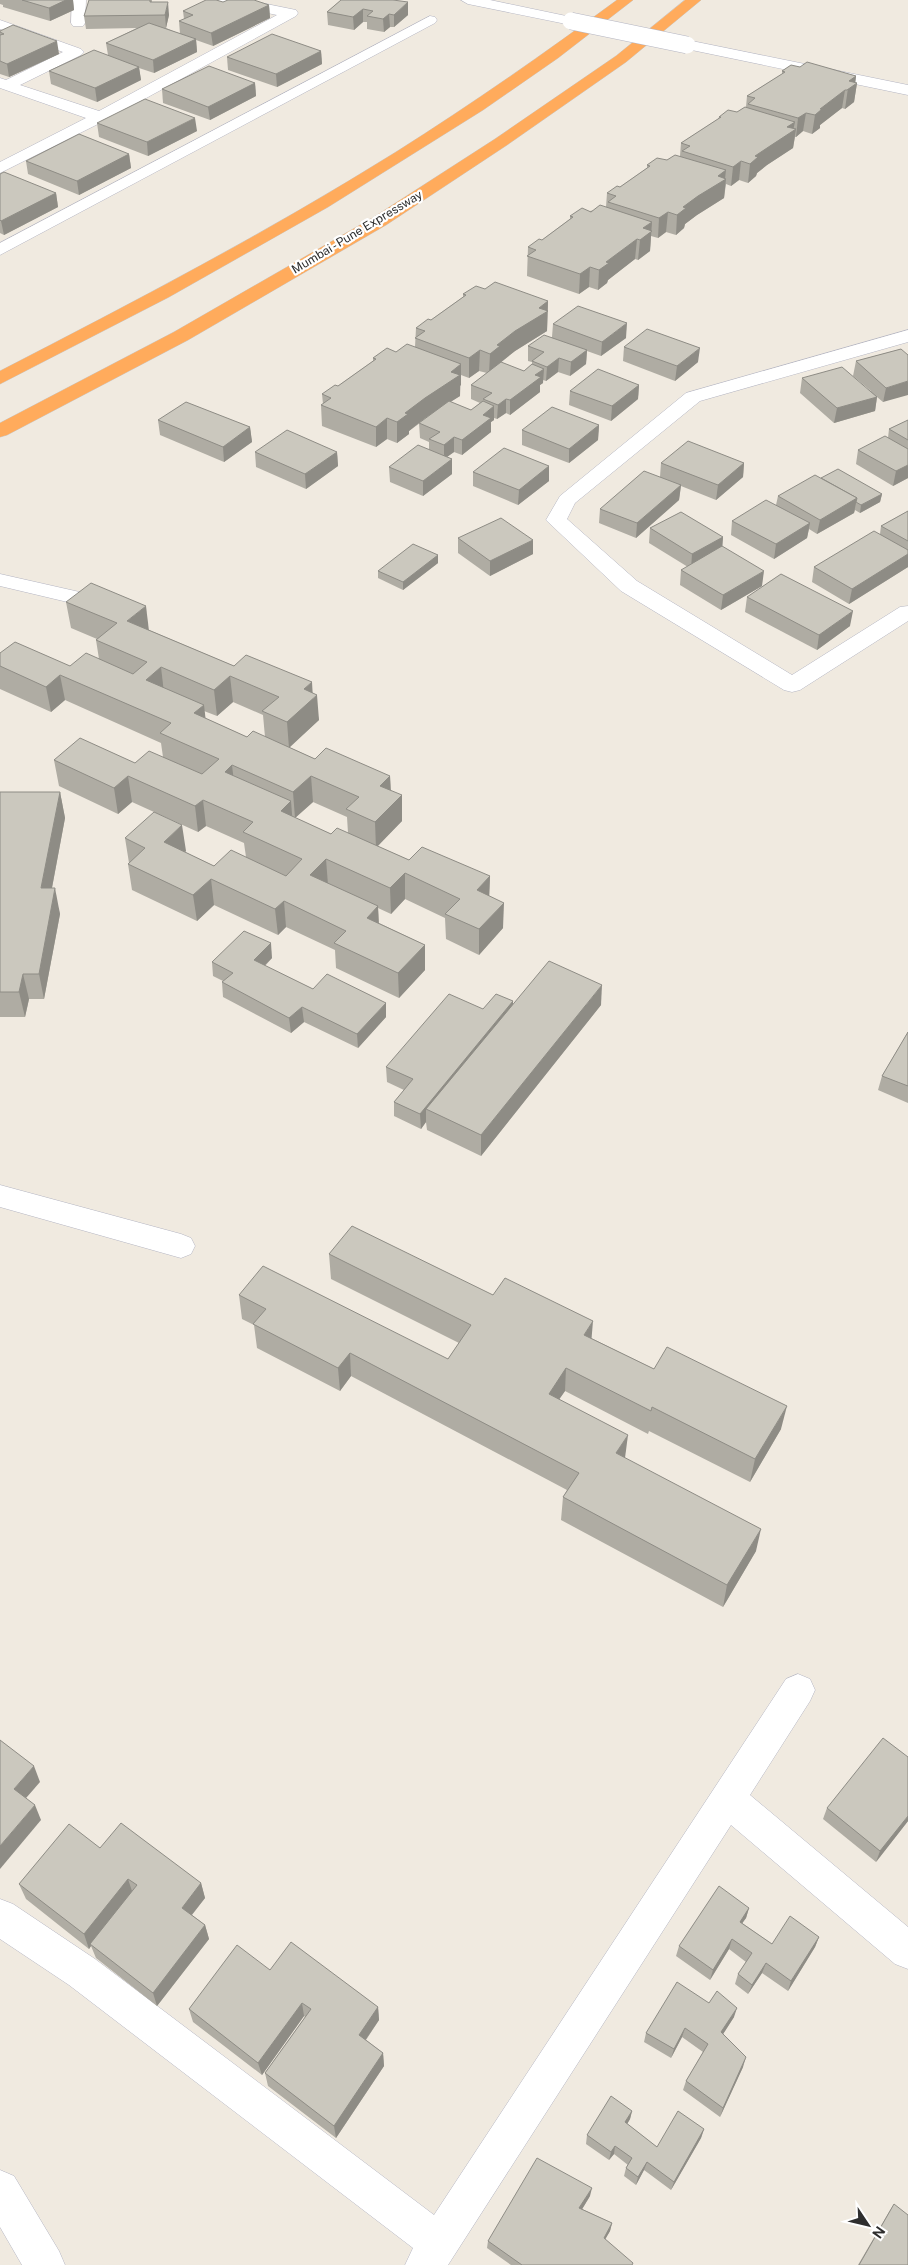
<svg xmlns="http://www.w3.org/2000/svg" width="908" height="2265" font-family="'Public Sans',sans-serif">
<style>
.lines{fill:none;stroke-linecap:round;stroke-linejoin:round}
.minor-casing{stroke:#b4b5c2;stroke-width:1}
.highway-casing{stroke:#c9c9c9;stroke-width:1}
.minor{fill:#fff;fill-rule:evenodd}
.highway{fill:#ffab5c;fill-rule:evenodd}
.minor-bridge-casing{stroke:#b4b5c2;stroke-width:18;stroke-linecap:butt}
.minor-bridge{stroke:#fff;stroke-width:17}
.wall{fill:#afaca3;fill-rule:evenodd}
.shaded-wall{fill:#8e8c85}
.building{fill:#cbc8be;stroke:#8e8c85}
.labels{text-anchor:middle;stroke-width:4.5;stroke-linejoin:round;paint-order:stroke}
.far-street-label{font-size:12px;fill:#2e2e2e;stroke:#fff}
</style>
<rect width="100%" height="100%" fill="#f0eae0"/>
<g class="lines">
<!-- minor casing -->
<g class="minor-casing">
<g id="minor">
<polygon points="72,0 86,0 85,23 83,26 73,26 71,23"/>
<polygon points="218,0 247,0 296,10 298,13 296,16 106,120 0,173 0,162 86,118 0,88 0,78 6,80 63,52 0,29 0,20 81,49 84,52 81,55 20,85 99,111 277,15 225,4"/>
<polygon points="461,0 490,0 571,17 576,18 578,21 576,24 571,25 468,4"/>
<polygon points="430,16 435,17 437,20 435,23 0,255 0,243"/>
<polygon points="687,40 908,85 908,95 682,48 679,45 682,42"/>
<polygon points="908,330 908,342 700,401 575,503 567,519 637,581 792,675 900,607 908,606 908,621 800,690 792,692 784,690 621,591 546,520 560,496 686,393"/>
<polygon points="0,574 84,593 87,598 84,603 76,604 0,586"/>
<polygon points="0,1185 181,1234 191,1238 195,1246 191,1254 181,1258 0,1207"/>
<polygon points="798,1674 810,1679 815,1690 810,1701 750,1795 908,1927 908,1969 895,1964 731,1825 448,2265 405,2265 413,2248 69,1985 0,1939 0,1899 13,1904 95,1959 434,2215 786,1679"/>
<polygon points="0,2170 14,2176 59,2251 65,2265 22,2265 0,2227"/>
</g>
</g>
<!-- highway casing -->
<g class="highway-casing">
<g id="highway">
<path d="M617 0H633L558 58 483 110 328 207 169 297 0 384V371C134 302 268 232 396 152 472 104 545 53 617 0Z"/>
<polygon points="685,0 701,0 626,62 507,145 386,225 188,340 7,435 0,437 0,423 174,332 374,217 495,139 616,56"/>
</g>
</g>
<!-- minor -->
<use href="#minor" class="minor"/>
<!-- highway -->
<use href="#highway" class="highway"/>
<!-- minor-bridge casing -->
<g class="minor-bridge-casing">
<polyline id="minor-bridge" points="571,21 687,45"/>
</g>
<!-- minor-bridge -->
<use href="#minor-bridge" class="minor-bridge"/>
</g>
<!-- wall -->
<g class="wall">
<polygon points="0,0 73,0 74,10 50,21 3,7 3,5 0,4"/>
<polygon points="89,0 152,0 152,2 169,15 166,28 180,34 179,21 184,19 183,11 223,2 269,5 270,18 213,46 196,40 197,52 154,73 139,68 141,80 97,102 51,84 49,71 108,55 106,43 137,28 86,29 84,16"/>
<polygon points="341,0 408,15 394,27 390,27 384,32 367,29 367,22 363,22 354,30 328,25 327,12"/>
<polygon points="0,31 59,54 9,77 0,74"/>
<polygon points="321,51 322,64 277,87 228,70 227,57"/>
<polygon points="800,67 856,76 855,83 857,83 854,102 845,109 842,108 820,125 820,128 812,134 803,131 796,137 795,137 793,148 767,165 757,173 756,176 748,183 739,180 731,186 726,184 724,198 697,215 685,224 684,228 676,235 666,232 658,238 651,236 650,251 638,260 635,259 608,280 607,283 598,290 589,287 579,294 527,276 528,247 542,240 570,219 570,216 606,207 607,193 620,187 647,168 647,165 667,160 680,156 681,143 718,119 719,117 737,112 746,107 747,96 782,74 782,71"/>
<polygon points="255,83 256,96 210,120 163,103 162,89"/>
<polygon points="97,123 197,131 148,156 99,137"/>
<polygon points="129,154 131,168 79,195 28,174 26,161"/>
<polygon points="0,174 56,193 58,207 4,235 0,233"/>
<path d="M485 289 548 301 547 331 515 351 500 363 524 371 532 364V362L528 361V346L552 337 553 324 626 338 601 356 587 351 586 364 570 376 558 372 546 381 543 380V383L540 385V392L510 415 506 413 497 419 494 418V420L491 422V432L462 455 454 452 447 457 452 459V474L423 496 390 482 389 467 429 450V442L420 438 419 423 435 412 409 431V434L397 443 387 439 376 447 322 426 321 405 323 404 322 394 338 386 373 361V358L415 347 416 328 431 320 463 297V294ZM479 371 487 373 471 385V399L480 403 471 410 450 402 460 396 461 375 469 378Z"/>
<polygon points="624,347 698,362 675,381 623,361"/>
<polygon points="901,349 883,402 877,397 875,411 834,423 800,393 802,378 871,391 853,376 856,361"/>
<polygon points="639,385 638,399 611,421 569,405 570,391"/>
<polygon points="158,420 250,427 252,442 224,462 160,435"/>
<polygon points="908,420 908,478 893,486 856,464 858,450 888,438 889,429"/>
<polygon points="599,425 598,440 569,463 522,445 522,430"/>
<polygon points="255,452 337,452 338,466 306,489 256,467"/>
<polygon points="661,463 744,463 743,477 716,500 681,486 679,500 636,538 599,523 600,509 660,477"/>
<polygon points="549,466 549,481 518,505 473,486 473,472"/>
<polygon points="821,478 882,494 880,502 860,513 855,510 854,513 817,534 809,529 807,538 774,559 731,535 732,521 776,505 778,496"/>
<polygon points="908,511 908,567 849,604 812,582 814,567 880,534 881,526"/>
<polygon points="650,528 723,537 722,547 762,586 721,610 680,585 681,570 688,567 649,543"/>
<polygon points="458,538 533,540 533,554 490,576 458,553"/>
<polygon points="438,555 438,563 403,590 378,578 378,571"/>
<polygon points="747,597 850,626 817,650 745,612"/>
<path d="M66 602 149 630 234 666 312 692 319 720 289 747 315 759 390 776 391 790 402 821 377 846 409 860 490 876 489 896 503 928 479 955 446 939 445 918 405 899 391 914 378 908 379 923 425 945V970L399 998 336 968 335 950 286 927 278 935 214 905 197 921 132 890 128 864 129 863 125 838 186 851 185 852 214 866 246 857 244 843 206 826 198 832 132 802 118 814 59 786 54 760 135 763 163 757 161 743 65 700 51 712 0 689V653L70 666 99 659 96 640 97 639 71 628ZM233 702 263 715 265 737H247L205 718 204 711 217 716ZM313 802 347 817 348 833 331 834 295 818Z"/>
<polygon points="0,792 60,792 65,818 52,888 60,914 44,999 29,999 25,1017 0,1017"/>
<polygon points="272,958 265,966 313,989 386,1017 358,1048 304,1022 291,1033 223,997 222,982 223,981 213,976 212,962"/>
<polygon points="513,1001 513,1005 601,1005 481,1156 427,1130 426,1122 421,1129 394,1116 394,1102 404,1090 387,1082 386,1067 483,1009"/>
<polygon points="908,1032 908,1103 878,1090 882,1076"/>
<polygon points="329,1254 493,1295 591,1338 654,1369 781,1429 750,1482 649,1431 648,1434 565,1391 559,1399 625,1458 756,1551 723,1607 561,1520 563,1497 567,1490 351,1376 340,1391 257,1348 254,1325 242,1319 239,1295 448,1359 459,1343 331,1279"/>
<polygon points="827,1808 908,1821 876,1862 823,1819"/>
<polygon points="100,1848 201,1883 205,1898 192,1915 205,1925 209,1939 157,2006 96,1958 91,1946 89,1949 26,1899 19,1884"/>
<polygon points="749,1908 746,1918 742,1923 772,1944 819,1937 815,1947 788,1991 762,1973 748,1994 735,1984 738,1974 746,1962 729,1949 710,1980 676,1956 679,1946"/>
<polygon points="270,1970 378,2007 379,2020 366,2040 383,2053 384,2066 336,2138 268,2086 265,2073 305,2017 304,2016 262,2075 193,2022 189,2009"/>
<polygon points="709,2003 734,2017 723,2034 743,2067 720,2117 683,2090 686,2081 703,2052 682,2037 671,2058 644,2042 646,2033"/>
<polygon points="632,2111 630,2119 627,2124 657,2147 704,2129 701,2138 671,2190 644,2170 636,2185 624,2176 626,2168 628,2165 614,2154 609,2160 586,2144 587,2135"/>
<polygon points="590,2196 582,2209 612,2223 610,2231 605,2239 633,2265 511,2265 487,2248 488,2241"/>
<polygon points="894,2204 908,2265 858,2265 889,2212"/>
</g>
<!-- shaded-wall -->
<g class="shaded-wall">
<polygon points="59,0 73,0 74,10 50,21 49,8"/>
<polygon points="168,2 169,15 166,28 165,15"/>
<polygon points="408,2 408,15 394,27 394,15"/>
<polygon points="269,5 270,18 213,46 211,33"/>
<polygon points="363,9 363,22 354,30 353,17"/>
<polygon points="389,14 390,27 384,32 383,19"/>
<polygon points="196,39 197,52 154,73 153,60"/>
<polygon points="57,41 59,54 9,77 7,64"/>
<polygon points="321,51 322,64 277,87 276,74"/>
<polygon points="139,67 141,80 97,102 95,88"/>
<polygon points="856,76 855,85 857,83 854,102 845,109 849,81"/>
<polygon points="255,83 256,96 210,120 208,107"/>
<polygon points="845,90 842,108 820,125 820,128 812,134 815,115 820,109"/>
<polygon points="806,113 803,131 796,137 798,118"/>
<polygon points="195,118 197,131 148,156 147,142"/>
<polygon points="795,122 793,131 796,129 793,148 767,165 757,173 756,176 748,183 750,164 755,156 787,127"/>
<polygon points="129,154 131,168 79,195 77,181"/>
<polygon points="741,161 739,180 731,186 733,167"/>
<polygon points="726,170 725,179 726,179 724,198 697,215 685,224 684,228 676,235 677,215 683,207 718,176"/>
<polygon points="56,193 58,207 4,235 1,221"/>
<polygon points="668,212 666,232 658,238 659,218"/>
<polygon points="652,222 650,251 638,260 640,240 643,228"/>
<polygon points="637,239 635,259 608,280 607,283 598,290 599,270 606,262"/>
<polygon points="590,267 589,287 579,294 580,274"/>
<polygon points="548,301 547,331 515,351 500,363 500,366 489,374 490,354 497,345 539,308"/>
<polygon points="627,323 626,338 601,356 602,342"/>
<polygon points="700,348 698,362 675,381 677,366"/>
<polygon points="480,350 479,371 469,378 469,358"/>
<polygon points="587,350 586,364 570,376 571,362"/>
<polygon points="559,358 558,372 546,381 547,367"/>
<polygon points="461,364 461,385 460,386 460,396 425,418 409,431 409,434 397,443 397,422 405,413 451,372"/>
<polygon points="544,369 543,383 540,385 540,392 510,415 510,400 535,375"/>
<polygon points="908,381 908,395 883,402 886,388"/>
<polygon points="639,385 638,399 611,421 612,406"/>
<polygon points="877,397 875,411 834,423 837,408"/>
<polygon points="506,399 506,413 497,419 498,405"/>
<polygon points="494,406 494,420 491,422 491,432 462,455 462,440 483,415"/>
<polygon points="387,418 387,439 376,447 376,427"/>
<polygon points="599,425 598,440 569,463 569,449"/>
<polygon points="250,427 252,442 224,462 223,447"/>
<polygon points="454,437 454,452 444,459 444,445"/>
<polygon points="337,452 338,466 306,489 305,474"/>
<polygon points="452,459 452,474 423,496 423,481"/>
<polygon points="744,463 743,477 716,500 718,485"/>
<polygon points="908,465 908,478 893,486 896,471"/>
<polygon points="549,466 549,481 518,505 519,490"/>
<polygon points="681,485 679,500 636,538 637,523"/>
<polygon points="882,494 880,502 860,513 861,505"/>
<polygon points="857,498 854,513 817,534 820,520"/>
<polygon points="810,523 807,538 774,559 776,544"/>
<polygon points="723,537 722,551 691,569 692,554"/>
<polygon points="533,540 533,554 490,576 490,561"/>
<polygon points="908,554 908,567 849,604 852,589"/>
<polygon points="438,555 438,563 403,590 403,582"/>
<polygon points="764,571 762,586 721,610 723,595"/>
<polygon points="146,606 149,631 127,621"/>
<polygon points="853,611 850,626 817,650 819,635"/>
<polygon points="161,667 164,693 146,680"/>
<polygon points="60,675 65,700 51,712 46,687"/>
<polygon points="230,676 233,702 217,716 214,690"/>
<polygon points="312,682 313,699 317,695 319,720 289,748 287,722 304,689"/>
<polygon points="204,705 207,731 194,713"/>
<polygon points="232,765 235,791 225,772"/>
<polygon points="128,776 132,802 118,814 114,788"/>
<polygon points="311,776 313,802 295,818 293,792"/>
<polygon points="390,776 391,802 380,786"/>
<polygon points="60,792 65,818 47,914 41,888"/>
<polygon points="402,795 402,821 376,848 375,822"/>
<polygon points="203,800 206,826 198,832 195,806"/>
<polygon points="291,801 293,827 281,811"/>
<polygon points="182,825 186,851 168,868 164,842"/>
<polygon points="326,859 328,885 310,875"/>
<polygon points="405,873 405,899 391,914 390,888"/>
<polygon points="490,876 489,902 477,890"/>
<polygon points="211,879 214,905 197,921 193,895"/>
<polygon points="55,888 60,914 44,999 39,974"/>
<polygon points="284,901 286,927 278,935 275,909"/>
<polygon points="504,903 503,928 479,955 479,929"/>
<polygon points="378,906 379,932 367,918"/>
<polygon points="271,943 272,958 255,975 254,960"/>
<polygon points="425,945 425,970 399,998 398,973"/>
<polygon points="23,974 29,999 25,1017 19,992"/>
<polygon points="602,985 601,1005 481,1156 481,1135"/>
<polygon points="513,1001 513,1016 426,1109 426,1122 421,1129 420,1114"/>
<polygon points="386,1003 386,1017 358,1048 357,1034"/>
<polygon points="302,1007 304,1022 291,1033 289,1018"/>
<polygon points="593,1321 591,1345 584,1335"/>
<polygon points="350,1353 351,1376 340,1391 338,1368"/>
<polygon points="566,1368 565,1391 547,1417 549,1394"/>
<polygon points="787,1406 781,1429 750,1482 755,1459"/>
<polygon points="628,1435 625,1458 616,1453"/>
<polygon points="761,1529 756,1551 723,1607 727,1585"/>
<polygon points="34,1766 40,1782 20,1805 14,1789"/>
<polygon points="35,1805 41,1820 0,1869 0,1846"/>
<polygon points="908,1816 908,1821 876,1862 880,1851"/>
<polygon points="128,1879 133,1894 90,1944 91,1946 89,1949 84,1934"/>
<polygon points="201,1883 205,1898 186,1922 182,1908"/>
<polygon points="749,1908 746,1918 736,1932 740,1922"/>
<polygon points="205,1925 209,1939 157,2006 153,1993"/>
<polygon points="819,1937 815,1947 788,1991 791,1981"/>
<polygon points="732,1939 729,1949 710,1980 713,1970"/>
<polygon points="766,1963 762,1973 748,1994 752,1985"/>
<polygon points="302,2003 304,2016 262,2075 258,2063"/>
<polygon points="378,2007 379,2020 360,2048 359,2035"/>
<polygon points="737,2008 734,2017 718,2042 721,2032"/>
<polygon points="685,2028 682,2037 671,2058 674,2049"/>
<polygon points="383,2053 384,2066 336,2138 334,2126"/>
<polygon points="746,2057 743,2067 720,2117 723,2108"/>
<polygon points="632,2111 630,2119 623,2131 625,2122"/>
<polygon points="704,2129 701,2138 671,2190 674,2182"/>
<polygon points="615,2146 614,2154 609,2160 611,2152"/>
<polygon points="647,2162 644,2170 636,2185 638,2177"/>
<polygon points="592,2188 590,2196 578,2216 579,2208"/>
<polygon points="612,2223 610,2231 602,2245 604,2238"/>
</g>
<!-- building -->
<g class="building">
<polygon points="22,0 66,0 49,8"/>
<polygon points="89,0 150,0 150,2 168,2 165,15 84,16"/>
<polygon points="206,0 216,0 223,2 228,0 254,0 269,5 211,33 179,21 193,15 183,11"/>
<polygon points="341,0 393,0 408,2 394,15 389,14 383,19 367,16 373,11 363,9 353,17 327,12"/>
<polygon points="149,23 196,39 153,60 106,43"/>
<polygon points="13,25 57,41 7,64 0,61 0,35 4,34 0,32 0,31"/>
<polygon points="272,34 321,51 276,74 227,57"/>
<polygon points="94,50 139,67 95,88 49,71"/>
<polygon points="807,62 856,76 849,81 857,83 847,90 845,90 820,109 822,109 815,115 806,113 798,118 748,104 755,98 747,96 785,72 782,71 791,65 800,67"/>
<polygon points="209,66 255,83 208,107 162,89"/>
<polygon points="145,99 195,118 147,142 97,123"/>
<polygon points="745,107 795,122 787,127 796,129 770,146 755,156 758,157 750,164 741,161 733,167 682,151 690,146 681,143 721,117 719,117 728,110 737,112"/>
<polygon points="79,134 129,154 77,181 26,161"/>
<polygon points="675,155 726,170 718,176 726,179 698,196 683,207 686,208 677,215 668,212 659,218 608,202 616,196 607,193 617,186 620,187 650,166 647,165 657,158 667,160"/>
<polygon points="4,172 56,193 1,221 0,220 0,174"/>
<polygon points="600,205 652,222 643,228 652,231 640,240 637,239 606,262 609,263 599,270 590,267 580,274 527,256 536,250 528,247 539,239 542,240 573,217 570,216 582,208 591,212"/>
<polygon points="495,282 548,301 539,308 548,311 515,331 497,345 500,346 490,354 480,350 469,358 415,338 425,331 416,328 428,319 431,320 466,295 463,294 476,286 485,289"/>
<polygon points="578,306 627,323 602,342 553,324"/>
<polygon points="647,329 700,348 677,366 624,347"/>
<polygon points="544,335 587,350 571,362 559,358 547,367 532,361 544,352 528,346"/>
<polygon points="407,344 461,364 451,372 460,375 425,398 405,413 408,414 397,422 387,418 376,427 321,405 331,398 322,394 335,385 338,386 376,359 373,358 387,348 396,352"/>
<polygon points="901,349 908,355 908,381 886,388 856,361"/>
<polygon points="501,362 524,371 532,364 544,369 535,375 541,377 510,400 506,399 498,405 483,399 492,393 471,385"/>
<polygon points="842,367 877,397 837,408 802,378"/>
<polygon points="598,369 639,385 612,406 570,391"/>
<polygon points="449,401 471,410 483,401 494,406 483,415 491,418 462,440 454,437 444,445 429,439 440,432 419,423"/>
<polygon points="186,402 250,427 223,447 158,420"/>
<polygon points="552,407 599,425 569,449 522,430"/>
<polygon points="908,420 908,440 889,429"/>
<polygon points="287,430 337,452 305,474 255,452"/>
<polygon points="885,436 908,449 908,465 896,471 858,450"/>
<polygon points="688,441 744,463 718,485 661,463"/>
<polygon points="418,445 452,459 423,481 389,467"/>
<polygon points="504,448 549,466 519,490 473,472"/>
<polygon points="838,469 882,494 861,505 856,502 857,498 821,478"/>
<polygon points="644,471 681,485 637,523 600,509"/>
<polygon points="815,475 857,498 820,520 778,496"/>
<polygon points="766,500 810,523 776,544 732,521"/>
<polygon points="908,511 908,541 881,526"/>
<polygon points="681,512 723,537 692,554 650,528"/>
<polygon points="501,518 533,540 490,561 458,538"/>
<polygon points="874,531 908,550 908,554 852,589 814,567"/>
<polygon points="413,544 438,555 403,582 378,571"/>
<polygon points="722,546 764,571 723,595 681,570"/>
<polygon points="781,574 853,611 819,635 747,597"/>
<polygon points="91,583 146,606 127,621 234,666 246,655 312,682 304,689 317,695 287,722 262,711 279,697 230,676 214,690 161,667 146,680 204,705 194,713 247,737 253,731 315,759 326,748 390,776 380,786 402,795 375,822 346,809 359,797 311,776 293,792 232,765 225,772 291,801 281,811 331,834 337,828 409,860 422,847 490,876 477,890 504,903 479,929 445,914 460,899 405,873 390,888 326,859 310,875 378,906 367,918 425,945 398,973 334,943 346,931 284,901 275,909 211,879 193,895 128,864 145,848 125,838 154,812 182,825 164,842 214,866 231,850 286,876 302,859 243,832 253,822 203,800 195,806 128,776 114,788 54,760 80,738 135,763 149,751 202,774 219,759 160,733 171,723 60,675 46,687 0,666 0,653 15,642 70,666 86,653 133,674 147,662 96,640 117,623 66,602"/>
<polygon points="0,792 60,792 41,888 55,888 39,974 23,974 19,992 0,992"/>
<polygon points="244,931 271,943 254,960 313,989 327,974 386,1003 357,1034 302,1007 289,1018 222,982 233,973 212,962"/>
<polygon points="549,961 602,985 481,1135 426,1109"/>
<polygon points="449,994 483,1009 496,994 513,1001 420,1114 394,1102 413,1079 386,1067"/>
<polygon points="908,1032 908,1086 882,1076"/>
<polygon points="352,1226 493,1295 505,1278 593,1321 584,1335 654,1369 667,1347 787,1406 755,1459 652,1407 651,1411 566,1368 549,1394 628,1435 616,1453 761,1529 727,1585 563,1497 579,1473 350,1353 338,1368 253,1324 266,1309 239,1295 263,1266 448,1359 471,1325 329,1254"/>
<polygon points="883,1738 908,1757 908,1816 880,1851 827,1808"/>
<polygon points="0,1740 34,1766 14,1789 35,1805 0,1846"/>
<polygon points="121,1823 201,1883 182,1908 205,1925 153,1993 90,1944 137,1885 128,1879 84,1934 19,1884 69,1824 100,1848"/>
<polygon points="719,1886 749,1908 740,1922 772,1944 790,1916 819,1937 791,1981 766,1963 752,1985 738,1974 752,1953 732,1939 713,1970 679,1946"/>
<polygon points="291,1942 378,2007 359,2035 383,2053 334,2126 265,2073 311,2009 302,2003 258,2063 189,2009 237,1945 270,1970"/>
<polygon points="677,1982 709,2003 717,1991 737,2008 721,2032 746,2057 723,2108 686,2081 708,2044 685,2028 674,2049 646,2033"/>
<polygon points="611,2096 632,2111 625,2122 657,2147 678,2111 704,2129 674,2182 647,2162 638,2177 626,2168 632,2158 615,2146 611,2152 587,2135"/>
<polygon points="537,2158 592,2188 579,2208 612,2223 604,2238 633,2263 632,2265 522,2265 488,2241"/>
<polygon points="894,2204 908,2215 908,2265 859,2265"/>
</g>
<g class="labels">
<!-- far-street labels -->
<g class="far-street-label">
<text transform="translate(357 232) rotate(-31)" y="4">Mumbai - Pune Expressway</text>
</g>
</g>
<!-- north arrow -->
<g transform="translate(868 2225) rotate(125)" stroke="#ffffff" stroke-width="4" paint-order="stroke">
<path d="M0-4L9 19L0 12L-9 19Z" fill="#2e2e2e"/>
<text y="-8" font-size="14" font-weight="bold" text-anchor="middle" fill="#2e2e2e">N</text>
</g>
</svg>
